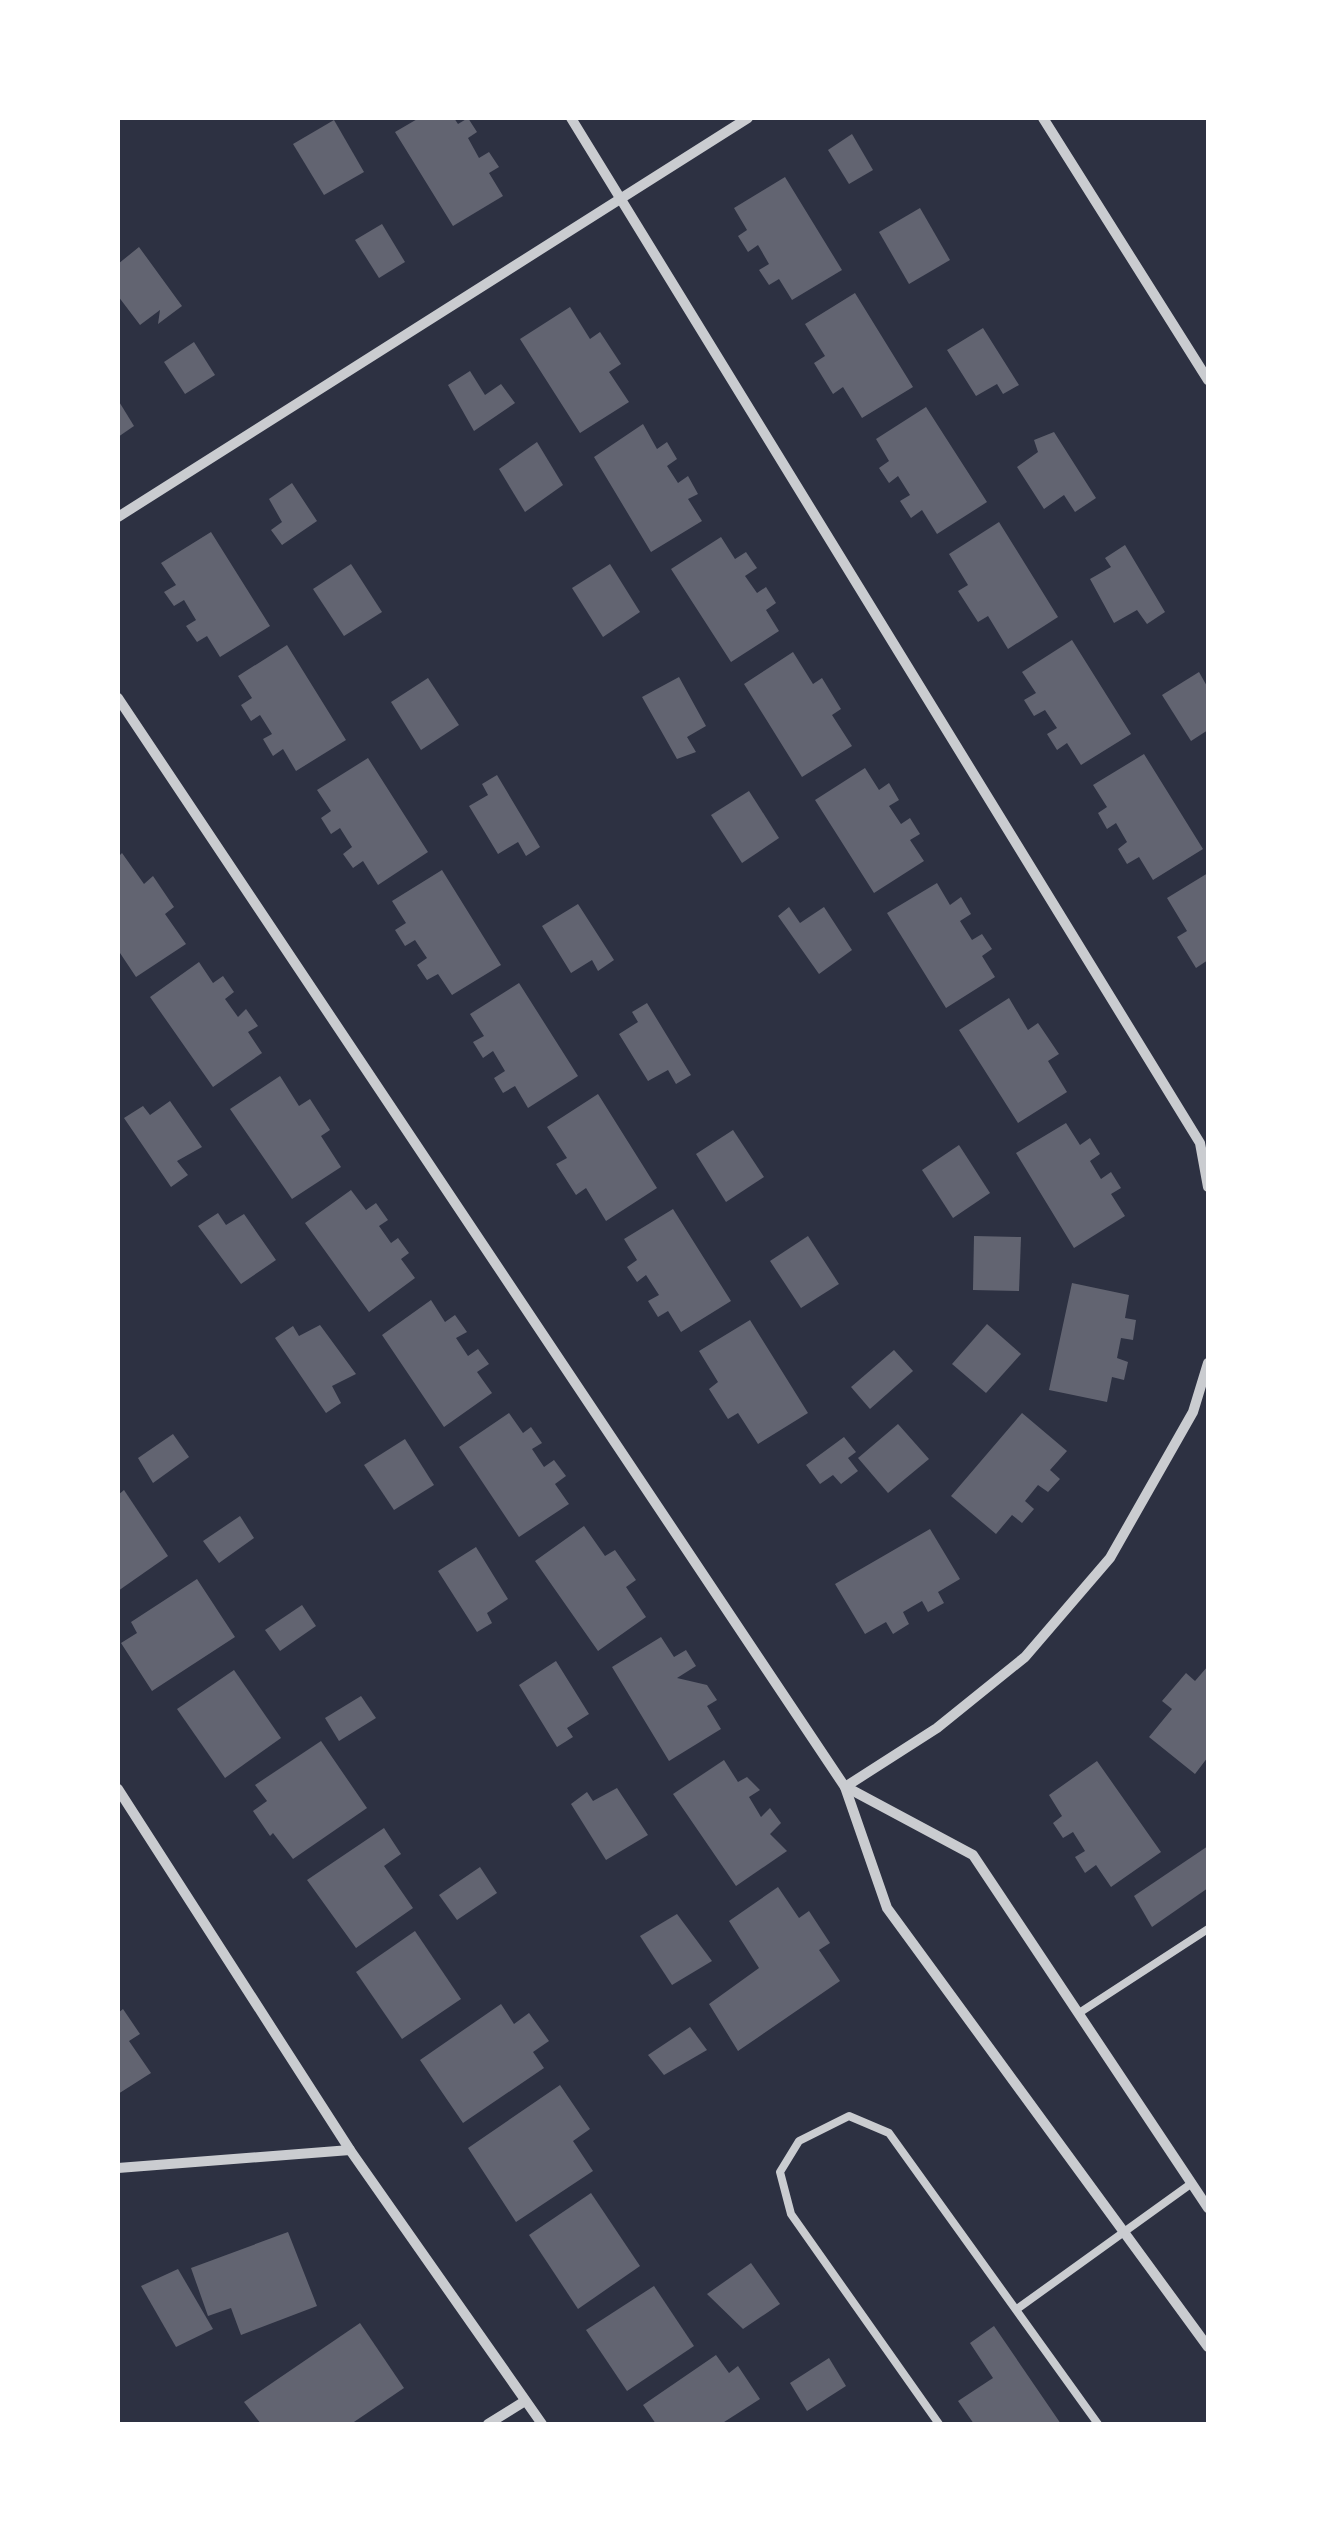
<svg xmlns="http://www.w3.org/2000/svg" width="1326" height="2542" font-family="'Exo 2',sans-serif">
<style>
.building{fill:#626471}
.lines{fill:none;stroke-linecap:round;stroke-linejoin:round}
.service{stroke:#caccd0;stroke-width:8}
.minor{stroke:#caccd0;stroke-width:10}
</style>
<rect width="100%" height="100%" fill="#2d3142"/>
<!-- building -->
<g class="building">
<polygon points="419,118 454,118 458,124 468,118 477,132 468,138 479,158 489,152 499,167 489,173 503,196 453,226 395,132"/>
<polygon points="334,120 364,172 324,195 293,144"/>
<polygon points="852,134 873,170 849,184 828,150"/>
<polygon points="785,177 842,270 792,300 779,279 769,285 759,270 769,264 758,245 748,252 738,236 747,230 734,208"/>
<polygon points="920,208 950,260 909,284 879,232"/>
<polygon points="382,224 405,262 379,278 355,240"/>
<polygon points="139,247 182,306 158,324 160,310 140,325 118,296 118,264"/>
<polygon points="855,293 913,387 862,418 843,387 833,394 814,363 825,356 805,324"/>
<polygon points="570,307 590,339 600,332 621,364 609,372 629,402 580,433 520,339"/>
<polygon points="983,328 1019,385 1003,394 997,384 976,396 947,350"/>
<polygon points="194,342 215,375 185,394 164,362"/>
<polygon points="470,371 485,395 501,384 515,403 474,431 448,385"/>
<polygon points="118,400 134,426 118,437"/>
<polygon points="926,407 987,502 937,534 922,510 911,518 900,501 910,495 898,476 889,483 879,468 889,461 876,439"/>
<polygon points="643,424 657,449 667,442 677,459 667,466 678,483 688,476 698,494 688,499 702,521 651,552 594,457"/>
<polygon points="1054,432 1096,498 1075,512 1064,495 1044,509 1017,467 1038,452 1034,440"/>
<polygon points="537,442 563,485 525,512 499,469"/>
<polygon points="292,483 317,521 282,545 271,530 282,522 269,499"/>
<polygon points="999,522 1058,617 1008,649 988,616 978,622 958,591 968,585 949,554"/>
<polygon points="211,532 270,626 220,657 207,636 197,642 186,626 196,620 184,600 174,606 164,592 176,585 161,563"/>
<polygon points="721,537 735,559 746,552 757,568 745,576 757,593 766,587 776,603 766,610 779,631 731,662 671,569"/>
<polygon points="1125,545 1165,612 1147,624 1137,610 1114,623 1090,579 1111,567 1105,558"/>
<polygon points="351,564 382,612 344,636 313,589"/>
<polygon points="610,564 640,612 603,637 572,588"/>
<polygon points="1072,640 1131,734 1081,765 1067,743 1057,750 1047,734 1057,728 1045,710 1034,716 1024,700 1036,693 1022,672"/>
<polygon points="287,645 346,740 296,771 283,749 273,756 263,739 272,734 260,715 251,721 241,705 252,698 238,676"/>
<polygon points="793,652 813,684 822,678 841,709 832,715 852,746 802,777 744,684"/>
<polygon points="1199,672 1208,688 1208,730 1191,741 1162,695"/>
<polygon points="679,677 706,726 687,737 696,752 677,759 642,697"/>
<polygon points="428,678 459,725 421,750 391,702"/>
<polygon points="1144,754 1203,849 1153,880 1139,857 1127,864 1118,849 1127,842 1116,823 1107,829 1098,813 1107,807 1093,785"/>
<polygon points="368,758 428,852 378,885 363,861 353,868 343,854 352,847 340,828 331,834 321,818 331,811 317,790"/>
<polygon points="865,768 879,790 889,783 899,800 889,806 901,824 910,818 920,834 910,840 924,861 874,893 815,800"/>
<polygon points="497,775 540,847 526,856 518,842 498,854 469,806 488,795 482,784"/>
<polygon points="749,791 779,838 742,863 711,815"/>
<polygon points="122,853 144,884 153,876 174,907 165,914 186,944 136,977 118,950 118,857"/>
<polygon points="442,870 501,965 452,995 438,974 427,980 417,965 427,958 415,940 405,946 395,930 406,923 392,901"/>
<polygon points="1208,873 1208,960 1196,968 1177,937 1187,931 1167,898"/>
<polygon points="937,883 950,905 961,897 971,914 960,921 972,940 982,934 992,949 982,956 995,977 946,1008 887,913"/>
<polygon points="578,904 614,960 598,971 592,960 571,973 542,926"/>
<polygon points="789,907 800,923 824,907 852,950 819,974 778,916"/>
<polygon points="199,962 213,983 223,976 234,992 225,999 238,1017 246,1009 258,1026 248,1032 262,1053 213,1087 150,997"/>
<polygon points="519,983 578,1076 528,1108 515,1086 503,1093 494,1078 505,1071 493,1051 483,1058 473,1042 484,1036 470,1014"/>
<polygon points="1009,998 1028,1030 1038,1023 1059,1054 1048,1061 1067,1092 1018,1123 959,1030"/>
<polygon points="647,1003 691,1075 676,1084 668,1070 648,1081 619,1034 638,1022 632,1012"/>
<polygon points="280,1076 299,1106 310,1099 330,1130 321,1136 341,1167 292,1199 230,1109"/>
<polygon points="598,1094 657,1188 606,1221 586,1188 576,1195 556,1164 567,1158 547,1127"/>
<polygon points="170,1101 202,1147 177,1161 188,1175 171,1187 124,1118 143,1106 150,1115"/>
<polygon points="1066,1123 1080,1145 1090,1138 1100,1154 1090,1161 1101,1179 1111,1172 1121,1188 1111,1194 1125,1216 1074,1248 1016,1153"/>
<polygon points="733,1130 764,1177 726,1202 696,1154"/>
<polygon points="959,1145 990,1193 953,1218 922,1170"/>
<polygon points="351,1190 366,1210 376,1203 388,1220 379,1226 391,1243 398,1238 409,1253 401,1259 415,1278 369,1312 305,1223"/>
<polygon points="673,1209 731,1301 681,1332 668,1311 658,1317 648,1301 659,1295 646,1275 637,1282 627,1267 637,1260 624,1239"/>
<polygon points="218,1213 226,1225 244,1214 276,1260 241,1284 198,1226"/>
<polygon points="808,1236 839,1284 801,1308 770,1261"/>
<polygon points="974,1236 1021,1237 1019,1291 973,1290"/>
<polygon points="1072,1283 1129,1295 1125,1318 1136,1320 1133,1340 1121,1338 1117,1358 1128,1362 1124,1380 1112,1377 1107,1402 1049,1390"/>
<polygon points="431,1300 445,1322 455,1315 467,1332 456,1338 468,1356 478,1349 489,1364 477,1372 492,1393 444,1427 382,1335"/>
<polygon points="750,1320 808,1413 758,1444 738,1413 728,1419 709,1389 718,1382 699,1351"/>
<polygon points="987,1324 1021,1354 986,1393 952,1364"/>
<polygon points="320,1325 356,1374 332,1386 341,1403 326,1413 275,1338 293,1326 299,1336"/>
<polygon points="894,1350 913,1371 870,1409 851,1387"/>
<polygon points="509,1413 523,1433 531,1427 542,1443 532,1449 544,1467 554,1460 566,1476 555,1484 569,1504 519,1537 459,1447"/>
<polygon points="1022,1413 1067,1451 1050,1470 1060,1479 1048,1492 1038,1485 1025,1501 1034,1509 1022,1523 1012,1515 996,1534 951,1496"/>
<polygon points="898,1424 929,1459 888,1493 858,1458"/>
<polygon points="173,1434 189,1457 153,1483 138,1458"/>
<polygon points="844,1437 856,1452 848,1458 858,1471 841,1484 833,1475 820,1484 806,1465"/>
<polygon points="405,1439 434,1485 394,1510 364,1465"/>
<polygon points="124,1490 168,1556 118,1591 118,1495"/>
<polygon points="240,1516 254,1538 219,1563 203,1541"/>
<polygon points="584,1526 605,1556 615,1550 636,1580 626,1587 646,1617 598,1651 535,1561"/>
<polygon points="930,1529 960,1579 938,1592 944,1603 928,1612 922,1601 903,1612 909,1624 893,1634 886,1622 865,1634 835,1584"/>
<polygon points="476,1547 508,1599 487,1613 492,1623 477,1632 438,1571"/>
<polygon points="197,1579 235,1637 152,1691 121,1643 137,1633 131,1622"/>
<polygon points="302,1605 316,1626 280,1651 265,1630"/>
<polygon points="661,1637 674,1657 686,1650 696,1666 677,1678 707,1685 717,1700 707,1706 721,1729 669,1761 612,1667"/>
<polygon points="556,1661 589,1714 567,1728 573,1737 557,1747 519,1685"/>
<polygon points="1208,1666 1208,1757 1195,1774 1149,1737 1172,1709 1162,1701 1186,1673 1195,1681"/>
<polygon points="234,1670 281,1738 225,1778 177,1709"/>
<polygon points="361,1696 376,1718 339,1741 325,1718"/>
<polygon points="321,1741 367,1808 293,1859 273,1833 270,1836 253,1811 267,1801 255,1785"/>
<polygon points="724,1760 738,1782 747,1777 760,1790 749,1797 761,1817 770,1808 781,1823 770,1834 787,1851 736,1886 673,1794"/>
<polygon points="1097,1761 1161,1852 1111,1887 1096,1865 1085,1873 1075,1857 1085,1851 1073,1832 1063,1838 1053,1823 1062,1816 1049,1795"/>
<polygon points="617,1788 648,1835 606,1860 571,1804 587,1792 593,1801"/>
<polygon points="384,1828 401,1854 384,1866 413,1908 356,1948 307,1880"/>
<polygon points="1208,1846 1208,1888 1152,1927 1134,1896"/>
<polygon points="480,1867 497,1893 457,1920 439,1895"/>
<polygon points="778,1887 799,1918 809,1911 830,1943 819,1950 840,1981 738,2051 709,2004 759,1968 729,1921"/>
<polygon points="677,1914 712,1961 672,1985 640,1936"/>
<polygon points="415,1931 461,1999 402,2039 356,1972"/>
<polygon points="501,2004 514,2024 529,2013 549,2041 533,2052 544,2068 463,2123 420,2060"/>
<polygon points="123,2009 140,2034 129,2041 151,2073 118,2094 118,2013"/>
<polygon points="690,2027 707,2050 664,2075 648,2055"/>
<polygon points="560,2085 590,2129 573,2141 593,2171 516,2222 468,2148"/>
<polygon points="591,2193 640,2266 578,2309 529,2235"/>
<polygon points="288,2232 317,2306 241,2335 231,2308 208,2316 191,2268"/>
<polygon points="751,2263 780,2304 743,2329 707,2294"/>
<polygon points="178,2269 213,2329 176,2347 141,2286"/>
<polygon points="654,2286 694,2346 627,2391 586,2330"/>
<polygon points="360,2323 404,2388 351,2424 261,2424 244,2402"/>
<polygon points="994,2326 1061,2424 974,2424 958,2401 993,2378 970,2343"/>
<polygon points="716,2355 729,2373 738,2366 760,2399 721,2424 656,2424 643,2405"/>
<polygon points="829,2358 846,2386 807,2411 790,2383"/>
</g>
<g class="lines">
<!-- service -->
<g class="service">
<polyline points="1079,2013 1208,1929"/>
<polyline points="1017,2309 1192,2183"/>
<polyline points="939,2424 791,2214 780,2172 799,2141 849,2116 889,2133 1098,2424"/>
</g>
<!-- minor -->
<g class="minor">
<polyline points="571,118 1200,1143 1208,1187"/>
<polyline points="1043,118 1208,380"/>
<polyline points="118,517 748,118"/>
<polyline points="118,698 845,1787 887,1908 1208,2347"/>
<polyline points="845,1787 937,1728 1025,1657 1110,1558 1193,1412 1208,1363"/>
<polyline points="846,1787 973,1855 1208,2208"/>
<polyline points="118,1789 350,2150 542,2424"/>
<polyline points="118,2168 350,2150"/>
<polyline points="488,2424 525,2401"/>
</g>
</g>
<!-- border -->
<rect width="1326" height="2542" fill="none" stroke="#ffffff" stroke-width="240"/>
</svg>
